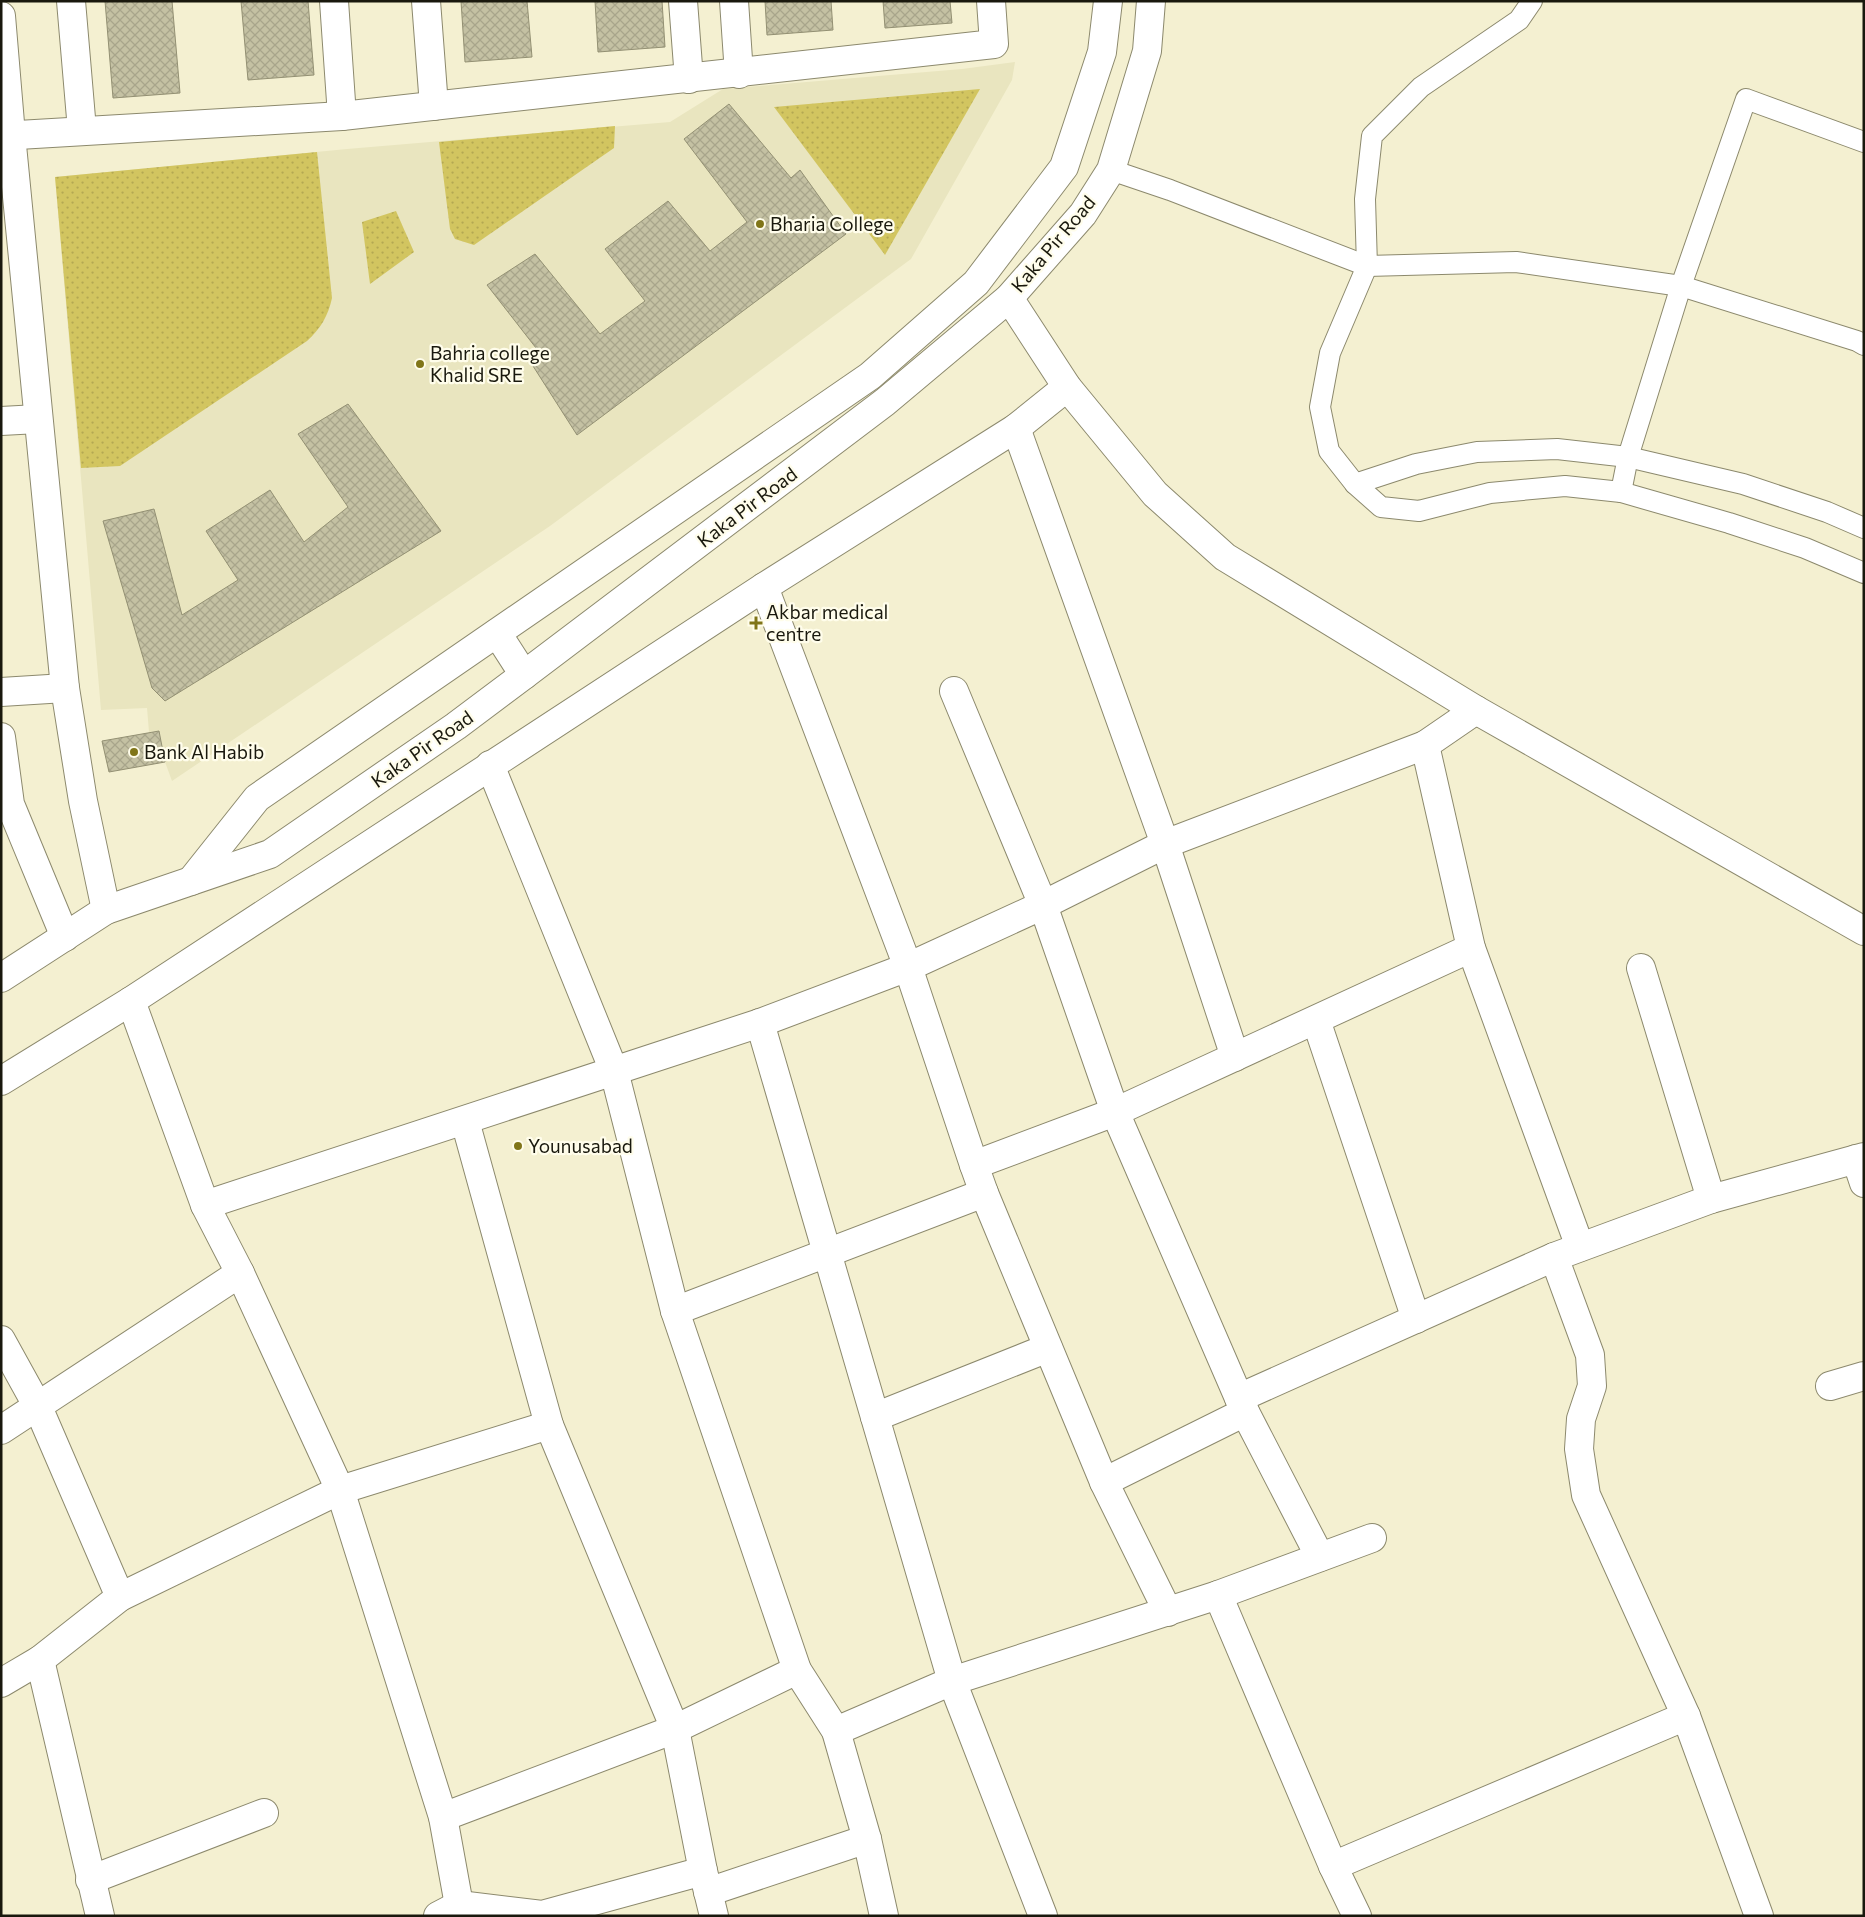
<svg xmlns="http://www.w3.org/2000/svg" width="1865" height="1917" font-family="Commissioner,sans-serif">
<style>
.built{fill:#e9e5bf}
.grass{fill:url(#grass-dots)}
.building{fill:url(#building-cross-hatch);stroke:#939073}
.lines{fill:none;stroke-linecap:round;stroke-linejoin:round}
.lane-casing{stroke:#8c896d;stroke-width:22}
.street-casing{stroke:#8c896d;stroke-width:30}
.primary-casing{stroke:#8c896d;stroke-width:30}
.lane{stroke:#fff;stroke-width:20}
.street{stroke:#fff;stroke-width:28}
.primary{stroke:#fff;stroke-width:28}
.poi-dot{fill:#807518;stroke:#fffdeb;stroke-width:2}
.labels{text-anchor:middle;stroke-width:4.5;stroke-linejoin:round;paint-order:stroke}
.poi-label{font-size:19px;fill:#19180d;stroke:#fffdeb;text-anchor:start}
.street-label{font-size:19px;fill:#19180d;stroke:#fffdeb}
</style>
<defs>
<pattern id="grass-dots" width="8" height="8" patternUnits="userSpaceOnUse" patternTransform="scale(1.25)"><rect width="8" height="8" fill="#d2c560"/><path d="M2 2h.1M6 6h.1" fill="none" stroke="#b4a852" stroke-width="1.8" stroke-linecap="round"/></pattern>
<pattern id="building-cross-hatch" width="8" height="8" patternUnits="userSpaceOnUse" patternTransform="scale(1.25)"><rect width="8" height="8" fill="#c4c1a3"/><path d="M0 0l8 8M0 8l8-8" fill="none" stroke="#a8a58b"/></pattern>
</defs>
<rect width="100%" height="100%" fill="#f4f0d1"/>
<!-- built -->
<polygon class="built" points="1015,62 1012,80 911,259 550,526 172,781 165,762 159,731 149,732 147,708 101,710 55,177 347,149 670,122 723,89 962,69"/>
<!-- grass -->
<g class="grass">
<polygon points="980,89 885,255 774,107"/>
<polygon points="615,126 614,148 474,245 455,239 450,229 439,142"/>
<path d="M317 152 332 298C328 316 321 328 307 341L120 466 81 468 55 177Z"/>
<polygon points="396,211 414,252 370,284 362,222"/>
</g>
<!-- building -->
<g class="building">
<polygon points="105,1 172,1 180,93 113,98"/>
<polygon points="241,1 308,1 314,75 248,80"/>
<polygon points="461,1 527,1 532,57 465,62"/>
<polygon points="595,1 662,1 665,47 598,52"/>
<polygon points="765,1 831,1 833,30 767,35"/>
<polygon points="883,1 950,1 952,23 885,28"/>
<polygon points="729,104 791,178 800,170 846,234 577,435 533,366 543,357 487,285 535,254 600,334 645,301 605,249 668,201 710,251 747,222 684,139"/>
<polygon points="348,404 441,531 165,701 152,688 103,521 154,509 182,615 238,580 206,531 270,490 304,542 348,507 298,434"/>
<polygon points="159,731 165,762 109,772 102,741"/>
</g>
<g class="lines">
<!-- lane casing -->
<g class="lane-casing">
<g id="lane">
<polyline points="1532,1 1519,20 1421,87 1372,136 1365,199 1367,266 1330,353 1320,407 1329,451 1355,484 1381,507 1419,511 1490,493 1565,486 1621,492 1729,523 1805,548 1864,573"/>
<polyline points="1111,170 1170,190 1367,266 1516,262 1681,286 1857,341 1864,345"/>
<polyline points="1355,484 1416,464 1477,452 1557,449 1628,457 1743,484 1827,512 1864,528"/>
<polyline points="1621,492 1628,457 1681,286 1746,99 1864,142"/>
</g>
</g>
<!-- street casing -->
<g class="street-casing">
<g id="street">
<polyline points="71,1 82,130"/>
<polyline points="334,1 342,116"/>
<polyline points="426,1 434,106"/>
<polyline points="683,1 689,79"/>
<polyline points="734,1 739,74"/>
<polyline points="1,16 11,135 65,688 83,801 106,910"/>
<polyline points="1,136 342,116 994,44 991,1"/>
<polyline points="1009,298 1067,387 1155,494 1225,557 1476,710 1864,931"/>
<polyline points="1,421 38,419"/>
<polyline points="1016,428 1165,844 1235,1057"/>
<polyline points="764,587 908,967 974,1165 984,1193 1104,1482 1168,1612"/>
<polyline points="954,691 1043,905 1115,1112 1245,1412 1320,1557"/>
<polyline points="1,692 65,688"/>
<polyline points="1,737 10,804 65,937"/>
<polyline points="1425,745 1471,948 1580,1247"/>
<polyline points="490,765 614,1071 675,1311 797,1670 836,1731 867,1839 884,1916"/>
<polyline points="1641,968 1711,1199"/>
<polyline points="131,1001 205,1205 240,1273 340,1490 443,1817 459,1905"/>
<polyline points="1316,1020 1416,1319"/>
<polyline points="760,1023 952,1681 1043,1916"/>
<polyline points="1,1081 131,1001 764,587 1016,428 1067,387"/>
<polyline points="465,1121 549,1425 675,1729 703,1871 714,1916"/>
<polyline points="1856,1159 1864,1183"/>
<polyline points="974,1165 1115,1112 1471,948"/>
<polyline points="205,1205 760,1023 908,967 1043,905 1165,844 1425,745 1476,710"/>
<polyline points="1554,1257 1590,1355 1592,1386 1581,1419 1579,1449 1586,1495 1686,1716 1759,1916"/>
<polyline points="675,1311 984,1193"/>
<polyline points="1,1340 38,1407 120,1597"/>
<polyline points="1830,1386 1864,1376"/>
<polyline points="1239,1398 1554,1257 1711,1199 1864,1157"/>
<polyline points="875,1417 1048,1348"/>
<polyline points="1,1430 240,1273"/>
<polyline points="1104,1482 1245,1412"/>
<polyline points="1218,1595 1333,1866 1357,1916"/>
<polyline points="40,1660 100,1916"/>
<polyline points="1,1683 40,1660 120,1597 340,1490 549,1425"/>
<polyline points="836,1731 952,1681 1218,1595 1372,1538"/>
<polyline points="443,1817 675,1729 797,1670"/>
<polyline points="1333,1866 1686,1716"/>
<polyline points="90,1880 264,1813"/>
<polyline points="708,1892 867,1839"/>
<polyline points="438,1916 459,1905 542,1915 703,1871"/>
</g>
</g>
<!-- primary casing -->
<g class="primary-casing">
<g id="primary">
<polyline points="497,633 524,675"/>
<polyline points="191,881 257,798 870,376 976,283 1064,167 1102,52 1108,1"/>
<polyline points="1,978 106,910 270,854 456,726 524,675 885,402 1009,298 1083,214 1111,170 1147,51 1151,1"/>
</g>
</g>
<!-- lane -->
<use href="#lane" class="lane"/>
<!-- street -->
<use href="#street" class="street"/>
<!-- primary -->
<use href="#primary" class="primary"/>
</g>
<!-- markers -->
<g class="poi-dot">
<circle cx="760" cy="224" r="5"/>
<circle cx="420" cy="364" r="5"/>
<path d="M753.5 615.5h5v5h5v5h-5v5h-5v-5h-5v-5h5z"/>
<circle cx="134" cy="752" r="5"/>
<circle cx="518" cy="1146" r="5"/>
</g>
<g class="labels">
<!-- poi labels -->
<g class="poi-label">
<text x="770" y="231">Bharia College</text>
<text x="430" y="360">Bahria college<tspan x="430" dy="22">Khalid SRE</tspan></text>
<text x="766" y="619">Akbar medical<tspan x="766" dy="22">centre</tspan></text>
<text x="144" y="759">Bank Al Habib</text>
<text x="528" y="1153">Younusabad</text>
</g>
<!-- street labels -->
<g class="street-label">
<text transform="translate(1053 244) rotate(-50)" y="7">Kaka Pir Road</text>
<text transform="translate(747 507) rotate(-37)" y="7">Kaka Pir Road</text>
<text transform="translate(422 749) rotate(-35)" y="7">Kaka Pir Road</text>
</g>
</g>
<!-- border -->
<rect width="1865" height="1917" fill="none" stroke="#19180d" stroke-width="5"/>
</svg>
